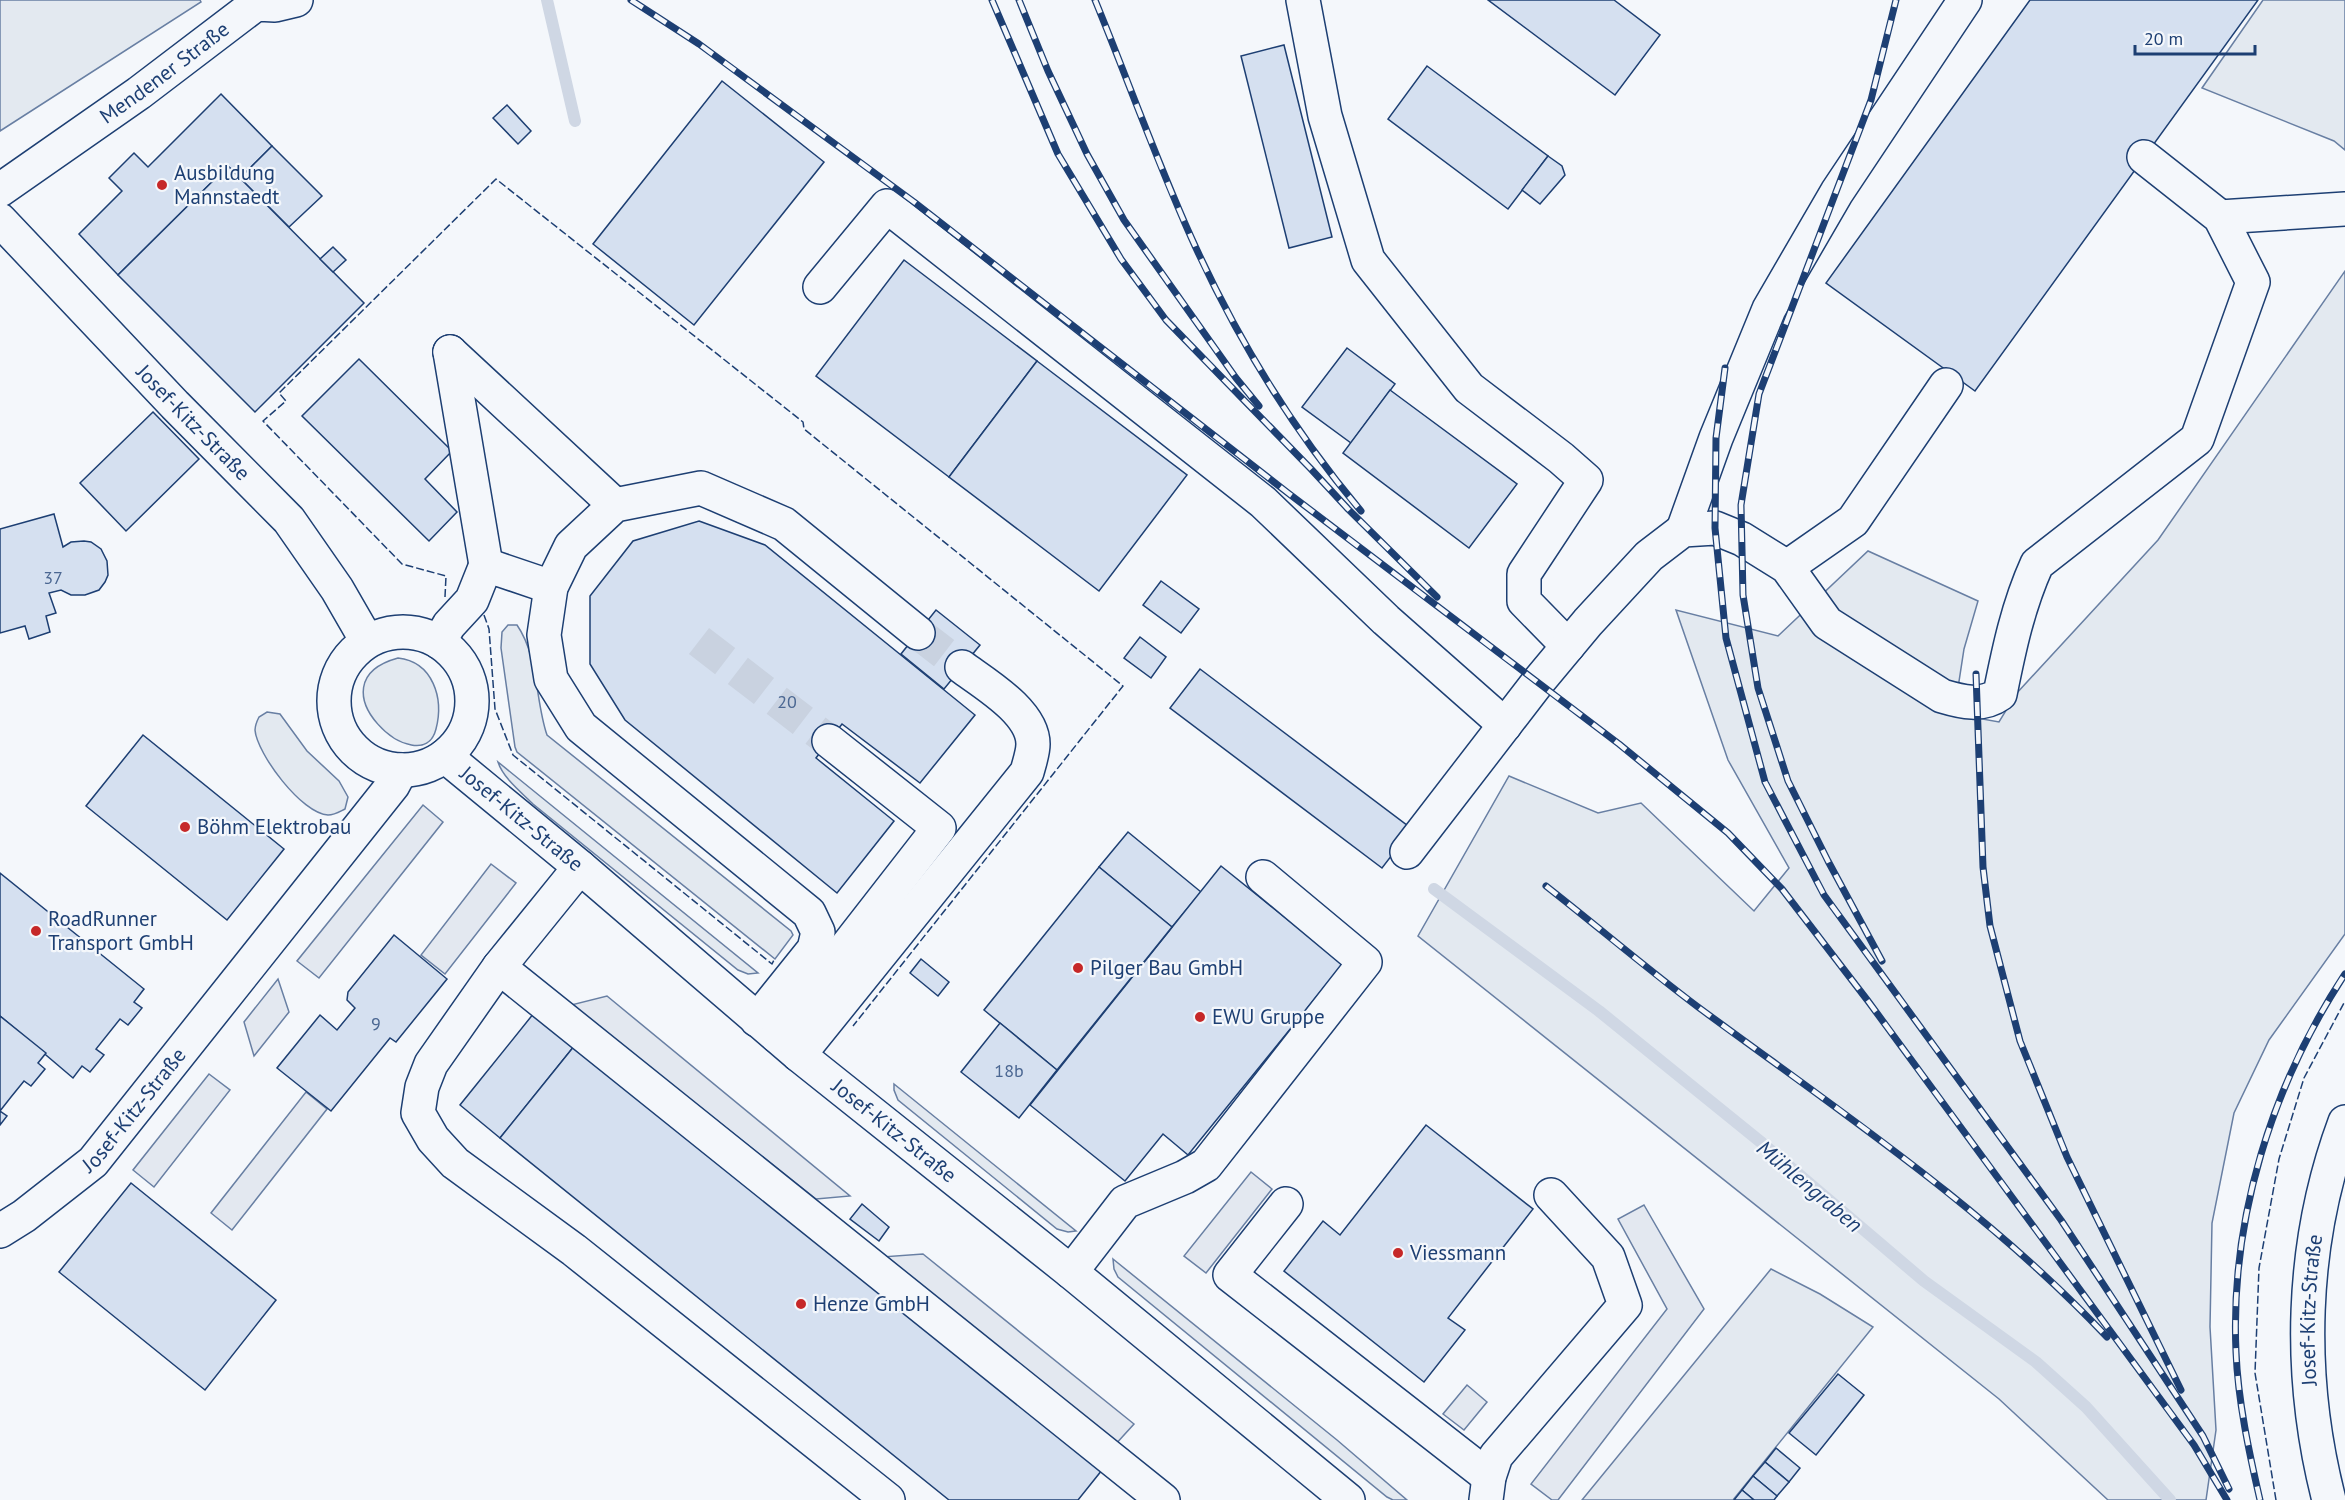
<svg xmlns="http://www.w3.org/2000/svg" width="2345" height="1500" font-family="'PT Sans',sans-serif">
<style>
.green{fill:#e3e9f0;stroke:#687fa3;stroke-width:1.5}
.parking{fill:#e3e8f0;stroke:#687fa3;stroke-width:1.5}
.lines{fill:none;stroke-linecap:round;stroke-linejoin:round}
.stream{stroke:#cfd7e4;stroke-width:12}
.building{fill:#d5e0f0;stroke:#1d3f73;stroke-width:1.5}
.minor-tunnel{stroke:#c9d2e0;stroke-width:33;stroke-dasharray:33 16;stroke-linecap:butt}
.minor-casing{stroke:#1d3f73;stroke-width:36}
.minor{stroke:#f4f7fb;stroke-width:33}
.rail-casing{stroke:#1d3f73;stroke-width:7}
.rail{stroke:#f4f7fb;stroke-width:4.5;stroke-dasharray:14;stroke-linecap:butt}
.fence{stroke:#1d3f73;stroke-width:1.5;stroke-dasharray:8 3;stroke-linecap:butt}
.poi-dot{fill:#c62828;stroke:#f4f7fb;stroke-width:2}
.labels{text-anchor:middle;stroke-width:4.5;stroke-linejoin:round;paint-order:stroke}
.number-label{font-size:18px;fill:#4b6792}
.street-label{font-size:21px;fill:#1d3f73;stroke:#f4f7fb}
.poi-label{font-size:21px;fill:#1d3f73;stroke:#f4f7fb;text-anchor:start}
.water-label{font-size:22px;font-style:italic;fill:#1d3f73;stroke:#f4f7fb}
</style>
<rect width="100%" height="100%" fill="#f4f7fb"/>
<!-- green -->
<g class="green">
<polygon points="0,0 200,0 201,2 0,131"/>
<polygon points="2263,0 2345,0 2345,150 2334,141 2202,88"/>
<polygon points="2345,271 2345,934 2269,1040 2234,1113 2212,1223 2210,1327 2216,1430 2206,1500 2108,1500 1999,1399 1418,936 1509,776 1598,813 1641,803 1754,911 1789,868 1728,760 1676,610 1778,636 1868,551 1978,601 1964,649 1954,714 1999,722 2016,694 2158,540"/>
<path d="M508 625H517C539 657 535 700 547 735L791 931 793 935 775 959 517 752 515 747 501 648 502 632Z"/>
<path d="M398 658C433 662 444 698 436 729 422 785 307 683 398 658Z"/>
<path d="M267 712 280 714 307 751 339 781 348 797 345 809C339 812 335 815 328 815 302 814 257 754 255 730 255 725 257 721 259 717Z"/>
<path d="M498 762 758 973 748 974 738 970 533 804C522 793 503 778 498 762Z"/>
<polygon points="894,1084 1076,1231 1068,1232 1057,1229 898,1100 894,1090"/>
<polygon points="1113,1259 1337,1440 1407,1500 1393,1500 1387,1497 1118,1277 1114,1269"/>
<polygon points="1771,1269 1820,1294 1873,1327 1733,1500 1582,1500"/>
</g>
<!-- parking -->
<g class="parking">
<polygon points="423,805 443,822 319,978 297,961"/>
<polygon points="491,864 516,883 445,974 421,955"/>
<polygon points="278,979 289,1012 254,1056 244,1022"/>
<polygon points="607,996 850,1196 816,1199 571,1005"/>
<polygon points="209,1074 230,1090 154,1187 133,1170"/>
<polygon points="306,1092 327,1109 232,1230 211,1213"/>
<polygon points="1251,1172 1272,1189 1206,1273 1184,1256"/>
<polygon points="1644,1205 1704,1309 1558,1500 1552,1500 1531,1484 1667,1309 1618,1219"/>
<polygon points="923,1254 1134,1424 1114,1446 881,1257"/>
<polygon points="1467,1385 1487,1402 1464,1430 1443,1414"/>
</g>
<g class="lines">
<!-- stream -->
<g class="stream">
<polyline points="547,0 575,121"/>
<polyline points="1434,889 1599,1011 1762,1143 1924,1281 2036,1362 2086,1407 2170,1500"/>
</g>
</g>
<!-- building -->
<g class="building">
<polygon points="1488,0 1614,0 1660,35 1615,95"/>
<polygon points="2030,0 2258,0 1975,391 1826,283"/>
<polygon points="1284,45 1332,237 1289,248 1241,56"/>
<polygon points="1427,66 1548,156 1508,209 1388,119"/>
<polygon points="722,81 824,162 694,325 593,244"/>
<polygon points="221,94 272,146 240,178 228,166 118,275 79,234 122,191 109,178 134,153 148,167"/>
<polygon points="507,105 531,131 518,144 493,118"/>
<polygon points="272,146 322,196 289,227 240,178"/>
<polygon points="1548,156 1562,166 1565,175 1540,204 1522,190"/>
<polygon points="228,166 364,303 255,412 118,275"/>
<polygon points="333,247 346,260 333,272 320,259"/>
<polygon points="904,260 1037,361 949,477 816,376"/>
<polygon points="1347,348 1395,384 1351,443 1302,407"/>
<polygon points="359,359 452,451 425,479 457,512 429,541 302,416"/>
<polygon points="1037,361 1187,475 1099,591 949,477"/>
<polygon points="1390,390 1517,484 1469,548 1343,453"/>
<polygon points="153,412 199,459 126,531 80,483"/>
<polygon points="54,514 63,547 71,542 84,541 91,542 101,549 107,561 108,575 105,582 99,590 85,595 71,595 61,590 49,593 56,613 46,616 50,632 29,639 25,626 0,633 0,529"/>
<polygon points="699,521 765,545 975,715 920,783 842,724 816,758 894,821 837,893 625,720 590,664 590,596 633,541"/>
<polygon points="1161,581 1199,609 1181,633 1143,605"/>
<polygon points="936,610 980,645 944,689 901,654"/>
<polygon points="1140,637 1166,657 1151,678 1124,658"/>
<polygon points="1200,669 1412,829 1382,868 1170,708"/>
<polygon points="143,735 284,849 227,920 86,806"/>
<polygon points="1128,832 1201,892 1172,927 1099,867"/>
<polygon points="1221,866 1343,964 1188,1155 1163,1134 1125,1181 1030,1105"/>
<polygon points="1099,867 1172,927 1057,1070 984,1010"/>
<polygon points="0,873 144,989 134,1002 142,1008 128,1025 120,1019 96,1049 104,1055 90,1072 82,1066 73,1078 0,1016"/>
<polygon points="394,935 447,979 396,1042 390,1038 331,1111 277,1068 320,1015 337,1030 355,1008 347,1000 348,992"/>
<polygon points="921,959 949,982 938,996 910,973"/>
<polygon points="534,1013 575,1045 500,1138 460,1105"/>
<polygon points="0,1016 46,1053 38,1063 45,1069 31,1086 24,1081 11,1097 0,1111 7,1116 0,1125"/>
<polygon points="1000,1023 1057,1070 1019,1118 961,1072"/>
<polygon points="575,1045 1102,1470 1078,1500 949,1500 500,1138"/>
<polygon points="1426,1125 1533,1209 1448,1318 1465,1330 1424,1382 1284,1271 1323,1221 1340,1235"/>
<polygon points="131,1183 276,1300 205,1390 59,1272"/>
<polygon points="862,1204 889,1227 879,1241 850,1219"/>
<polygon points="1838,1374 1864,1395 1816,1455 1789,1433"/>
<polygon points="1776,1448 1800,1468 1789,1482 1765,1462"/>
<polygon points="1765,1462 1789,1482 1777,1496 1753,1476"/>
<polygon points="1753,1476 1777,1496 1774,1500 1754,1500 1742,1490"/>
<polygon points="1742,1490 1754,1500 1734,1500"/>
</g>
<g class="lines">
<!-- minor-tunnel -->
<g class="minor-tunnel">
<polyline points="918,633 962,667"/>
<polyline points="699,641 829,741"/>
</g>
<!-- minor casing -->
<g class="minor-casing">
<g id="minor">
<polyline points="1303,0 1325,116 1368,260 1469,388 1561,458 1586,480 1524,574 1524,601 1568,646"/>
<path id="s1" d="M0 190 139 93 256 4 275 5 296 0"/>
<polyline points="2220,217 2345,209"/>
<path id="s2" d="M0 220 175 405 289 520 337 589 367 641"/>
<polyline points="820,287 887,206 1263,502 1386,620 1505,725"/>
<polyline points="450,352 615,505"/>
<polyline points="450,352 486,565"/>
<polyline points="1683,530 1716,438 1769,309 1837,192 1965,0"/>
<polyline points="1787,567 1853,521 1946,385"/>
<circle cx="403" cy="701" r="69"/>
<polyline points="439,642 449,625 472,600 486,565 551,587"/>
<path id="s3" d="M445 756 580 867 799 1055 1071 1272 1348 1500"/>
<path d="M1407 852 1538 682 1588 622 1649 556 1683 530 1715 528 1742 539 1787 567 1827 623 1942 696C1962 702 1982 707 2000 694 2009 649 2018 606 2037 564L2197 439 2253 282 2220 217 2144 157"/>
<polyline points="580,867 499,967 431,1064 422,1087 418,1113 433,1139 455,1163 574,1250 888,1500"/>
<polyline points="499,967 1163,1500"/>
<polyline points="757,1020 814,949 818,932 809,913 581,727 551,679 544,635 551,587 571,546 615,505 701,488 784,524 918,633"/>
<polyline points="777,1036 939,828 829,741"/>
<path d="M799 1055 1027 772C1029 764 1033 753 1033 744 1033 712 985 684 962 667"/>
<polyline points="1286,1204 1230,1275 1489,1477"/>
<path id="s4" d="M0 1231 24 1216 93 1162 393 785 401 770"/>
<polyline points="1071,1272 1125,1202 1185,1177 1206,1165 1365,962 1263,877"/>
<polyline points="1486,1500 1489,1477 1496,1456 1625,1305 1608,1257 1551,1195"/>
<path id="s5" d="M2329 1500C2297 1376 2300 1243 2345 1122"/>
</g>
</g>
<!-- minor -->
<use href="#minor" class="minor"/>
<!-- rail casing -->
<g class="rail-casing">
<g id="rail">
<polyline points="631,0 699,44 914,202 1288,493 1619,744 1728,833 1782,889 1868,1001 2194,1445 2227,1500"/>
<polyline points="992,0 1058,154 1121,259 1166,320 1311,469 1348,509 1437,597"/>
<polyline points="1019,0 1048,71 1087,154 1124,220 1236,378 1259,406"/>
<path d="M1095 0C1127 78 1156 159 1191 237 1235 335 1292 429 1361 511"/>
<polyline points="1725,368 1716,438 1715,528 1726,638 1765,782 1824,895 2061,1220 2203,1436 2229,1489"/>
<polyline points="1976,674 1983,867 1990,926 2020,1041 2067,1157 2181,1390"/>
<path d="M1546 886C1597 926 1646 968 1698 1007 1839 1111 1986 1209 2107 1337"/>
<polyline points="1882,961 1828,861 1788,781 1758,688 1743,595 1741,505 1759,394 1871,100 1896,0"/>
<path d="M2260 1500C2249 1452 2238 1401 2236 1352 2230 1219 2272 1085 2345 974"/>
</g>
</g>
<!-- rail -->
<use href="#rail" class="rail"/>
<!-- fence -->
<g class="fence">
<polyline points="445,597 446,576 402,564 263,421 286,401 279,393 496,179 803,422 804,429 1123,686 853,1026"/>
<polyline points="484,615 489,629 495,709 513,755 772,964 774,960"/>
<polyline points="2276,1500 2255,1373 2259,1268 2279,1159 2304,1078 2345,1001"/>
</g>
</g>
<!-- markers -->
<g class="poi-dot">
<circle cx="162" cy="185" r="6"/>
<circle cx="185" cy="827" r="6"/>
<circle cx="36" cy="931" r="6"/>
<circle cx="1078" cy="968" r="6"/>
<circle cx="1200" cy="1017" r="6"/>
<circle cx="1398" cy="1253" r="6"/>
<circle cx="801" cy="1304" r="6"/>
</g>
<g class="labels">
<!-- number labels -->
<g class="number-label">
<text x="53" y="584">37</text>
<text x="787" y="708">20</text>
<text x="376" y="1030">9</text>
<text x="1009" y="1077">18b</text>
</g>
<!-- street labels -->
<g class="street-label">
<text dy="7" stroke="none"><textPath href="#s1" startOffset="202">Mendener Straße</textPath></text>
<text dy="7" stroke="none"><textPath href="#s2" startOffset="280">Josef-Kitz-Straße</textPath></text>
<text dy="7" stroke="none"><textPath href="#s3" startOffset="99">Josef-Kitz-Straße</textPath></text>
<text dy="7" stroke="none"><textPath href="#s4" startOffset="182">Josef-Kitz-Straße</textPath></text>
<text dy="7" stroke="none"><textPath href="#s3" startOffset="585">Josef-Kitz-Straße</textPath></text>
<text dy="7" stroke="none"><textPath href="#s5" startOffset="192">Josef-Kitz-Straße</textPath></text>
</g>
<!-- poi labels -->
<g class="poi-label">
<text x="174" y="180">Ausbildung<tspan x="174" dy="24">Mannstaedt</tspan></text>
<text x="197" y="834">Böhm Elektrobau</text>
<text x="48" y="926">RoadRunner<tspan x="48" dy="24">Transport GmbH</tspan></text>
<text x="1090" y="975">Pilger Bau GmbH</text>
<text x="1212" y="1024">EWU Gruppe</text>
<text x="1410" y="1260">Viessmann</text>
<text x="813" y="1311">Henze GmbH</text>
</g>
<!-- water labels -->
<g class="water-label">
<text transform="translate(1810 1186) rotate(40)" y="8">Mühlengraben</text>
</g>
</g>
<!-- scale -->
<path d="M2135 45v9h120v-9" fill="none" stroke="#1d3f73" stroke-width="3"/>
<text x="2144" y="45" font-size="18" fill="#1d3f73" stroke="#f4f7fb" stroke-width="4.5" paint-order="stroke">20 m</text>
</svg>
